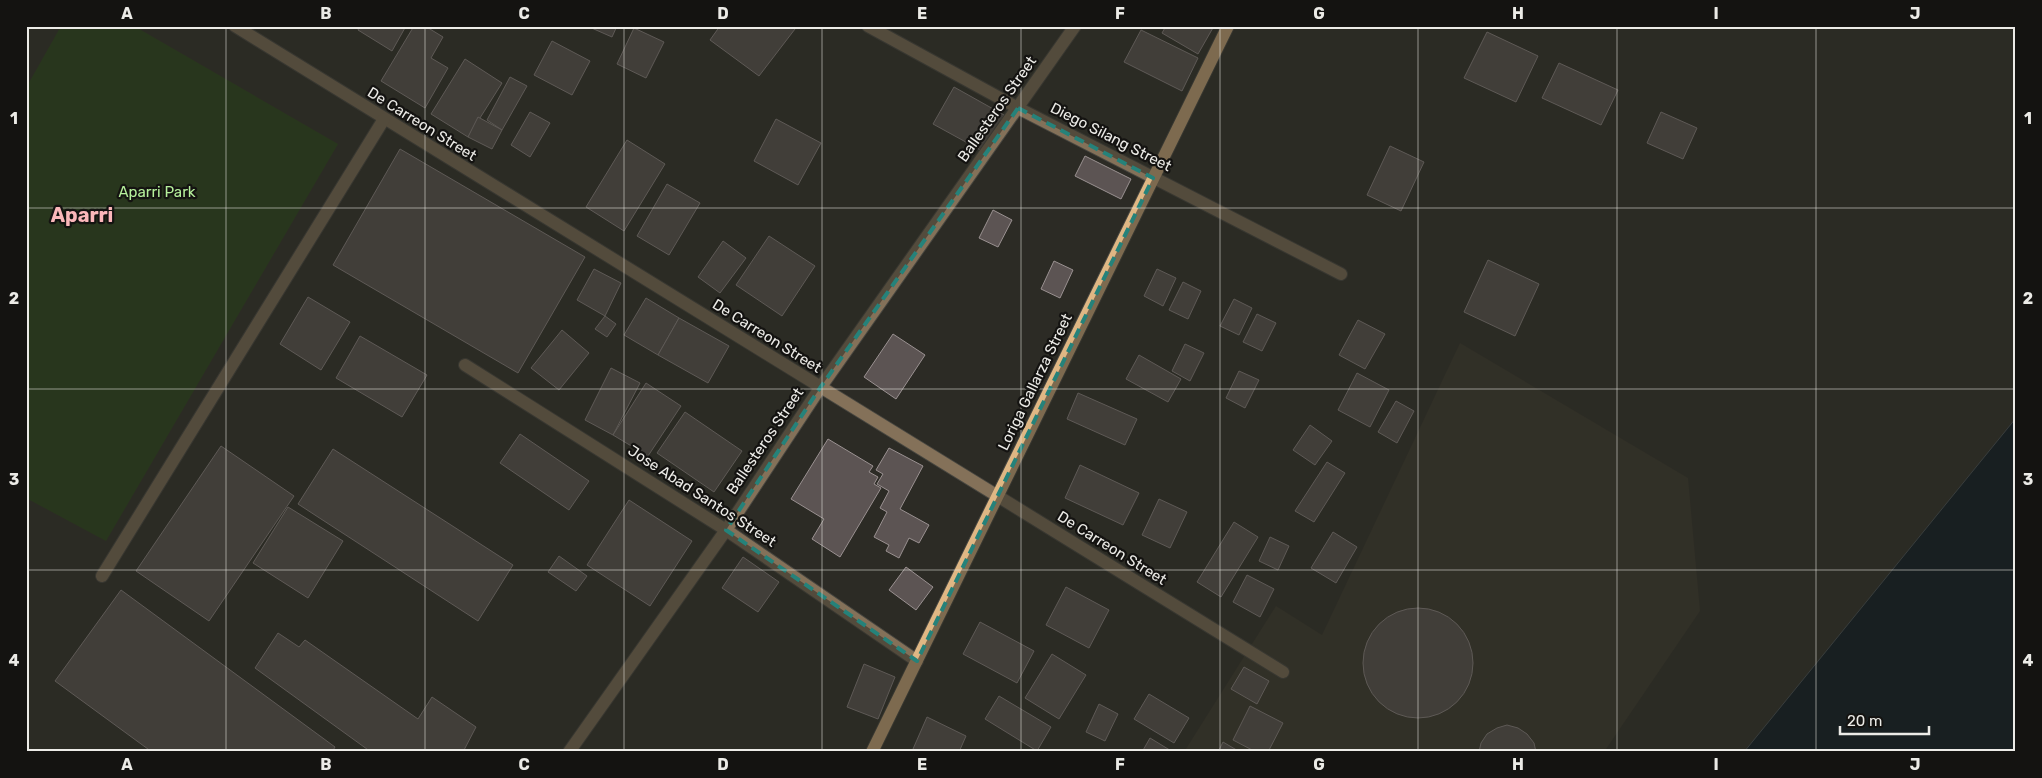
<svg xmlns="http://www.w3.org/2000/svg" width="2042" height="778" font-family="Rubik,sans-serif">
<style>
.built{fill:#38352a}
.green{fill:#254414}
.water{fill:#01111e;stroke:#48525a}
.building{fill:#5c5453;stroke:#9a9191}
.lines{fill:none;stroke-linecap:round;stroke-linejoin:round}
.minor-casing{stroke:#474640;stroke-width:14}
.major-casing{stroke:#474640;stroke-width:14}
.minor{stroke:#847159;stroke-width:12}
.major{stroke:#dfb784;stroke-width:12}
.marked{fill:none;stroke:#25827a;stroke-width:4;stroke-dasharray:10 6;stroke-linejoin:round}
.grid{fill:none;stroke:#ecebe7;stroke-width:1;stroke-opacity:0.55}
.labels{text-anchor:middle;stroke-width:4.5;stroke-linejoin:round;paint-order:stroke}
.street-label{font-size:15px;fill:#ecebe7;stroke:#141311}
.park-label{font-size:15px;fill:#b5ef9b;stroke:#141311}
.district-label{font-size:20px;font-weight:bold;fill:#fbb7ba;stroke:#141311}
.neatline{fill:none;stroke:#ecebe7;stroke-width:2}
.grid-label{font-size:16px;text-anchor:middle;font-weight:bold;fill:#ecebe7}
</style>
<rect width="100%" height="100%" fill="#2c2b25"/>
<!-- built -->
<polygon class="built" points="1460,343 1688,478 1700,611 1604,752 1184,752 1276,606 1322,635"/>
<!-- green -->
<polygon class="green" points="61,26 134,26 338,144 106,541 26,498 26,88"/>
<!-- water -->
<polygon class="water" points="2016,418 2016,752 1744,752"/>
<!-- building -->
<g class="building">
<polygon points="360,26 406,26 392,51 358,30"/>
<polygon points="414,26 425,26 443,37 431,58 448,68 425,108 381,81"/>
<polygon points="587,26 617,26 612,37"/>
<polygon points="720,26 791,26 795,29 759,76 710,40"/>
<polygon points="1166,26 1214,26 1198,54 1162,33"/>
<polygon points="634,28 664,42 646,78 617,64"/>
<polygon points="1141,30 1198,58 1182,91 1124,62"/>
<polygon points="1487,32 1538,56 1516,102 1464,78"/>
<polygon points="552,41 590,61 572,95 534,75"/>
<polygon points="465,59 502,83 468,137 431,114"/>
<polygon points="1559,63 1618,90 1601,125 1542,98"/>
<polygon points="510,77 527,86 502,130 487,120"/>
<polygon points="954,87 1004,115 984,152 933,124"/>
<polygon points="530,112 550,123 530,157 511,145"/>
<polygon points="1661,112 1697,128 1683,159 1647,143"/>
<polygon points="478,117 502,130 492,149 468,137"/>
<polygon points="776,119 821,143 798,185 754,161"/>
<polygon points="627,140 665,164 624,231 586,207"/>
<polygon points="1390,146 1424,162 1401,211 1367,195"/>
<polygon points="400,149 585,257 518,373 333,265"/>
<polygon points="1085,156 1131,179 1121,199 1075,176"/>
<polygon points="667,184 700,203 669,255 637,236"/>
<polygon points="993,210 1012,220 998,247 979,238"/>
<polygon points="769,236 815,266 782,316 736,285"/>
<polygon points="723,241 746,258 720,293 698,277"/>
<polygon points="1488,260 1539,284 1515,336 1464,312"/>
<polygon points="1054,261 1073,270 1060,298 1041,289"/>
<polygon points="594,269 621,283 605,316 577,300"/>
<polygon points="1157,269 1176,278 1163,306 1144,296"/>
<polygon points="1183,282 1201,291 1188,319 1169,310"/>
<polygon points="308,297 350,322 321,370 280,344"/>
<polygon points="646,298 679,318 658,355 624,335"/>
<polygon points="1234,299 1252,308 1239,335 1220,326"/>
<polygon points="1257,314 1276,323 1262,351 1243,342"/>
<polygon points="605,316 616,324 607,337 595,329"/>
<polygon points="679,318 729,346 708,383 658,355"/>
<polygon points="1358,320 1385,334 1365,369 1339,355"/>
<polygon points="562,330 589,353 559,390 531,368"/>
<polygon points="893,334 925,355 896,399 864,377"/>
<polygon points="360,336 427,375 402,417 336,378"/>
<polygon points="1185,344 1204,353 1190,381 1172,371"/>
<polygon points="1139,355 1181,379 1168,402 1126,379"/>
<polygon points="611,368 640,383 613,435 585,420"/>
<polygon points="1239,371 1259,380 1245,408 1226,398"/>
<polygon points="1357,373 1389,390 1370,427 1338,410"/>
<polygon points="646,383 681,406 648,456 613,435"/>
<polygon points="1078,393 1137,419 1125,445 1067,419"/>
<polygon points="1396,401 1414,411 1397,443 1378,432"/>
<polygon points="685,412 742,451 714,492 657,453"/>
<polygon points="1310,425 1332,441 1315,465 1293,450"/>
<polygon points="520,434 589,481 569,510 500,463"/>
<polygon points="828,439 873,466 869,472 878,477 874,484 881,488 840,557 812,539 824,519 791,499"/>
<polygon points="221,446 294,496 209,621 136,571"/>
<polygon points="889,448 923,466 900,509 929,525 919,543 909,538 899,558 886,551 889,545 874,537 887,512 880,508 889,491 877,484 883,474 876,470"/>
<polygon points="333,449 513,565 478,621 298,504"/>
<polygon points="1327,462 1345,473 1314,522 1295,511"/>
<polygon points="1080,465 1139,493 1123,525 1065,498"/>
<polygon points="1159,499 1187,512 1170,548 1142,535"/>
<polygon points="629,500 692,541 650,606 587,565"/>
<polygon points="288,507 343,541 308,598 253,563"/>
<polygon points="1234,522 1258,537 1221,597 1197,582"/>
<polygon points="1333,532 1357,547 1336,583 1311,568"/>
<polygon points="1270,537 1289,546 1278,570 1259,561"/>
<polygon points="559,556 587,576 576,591 548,572"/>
<polygon points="743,557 779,582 758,612 722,588"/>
<polygon points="906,567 933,587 916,610 889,590"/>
<polygon points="1247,575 1274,589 1260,617 1233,602"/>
<polygon points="1066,587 1109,610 1089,648 1046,625"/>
<polygon points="121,590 335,747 332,752 152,752 55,681"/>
<circle cx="1418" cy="663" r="55"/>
<polygon points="980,622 1034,651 1017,683 963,654"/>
<polygon points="278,633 299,647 305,640 418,719 432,697 476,727 463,752 371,752 255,668"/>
<polygon points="1052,654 1086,675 1059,719 1025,698"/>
<polygon points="864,664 895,677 878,719 847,707"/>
<polygon points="1244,667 1269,681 1257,704 1231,689"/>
<polygon points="1149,694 1189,718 1174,743 1134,719"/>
<polygon points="999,696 1051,727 1037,751 985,719"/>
<polygon points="1099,704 1118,714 1105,741 1086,732"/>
<polygon points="1250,706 1283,723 1268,752 1256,752 1233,740"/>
<polygon points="927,717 966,736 959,752 918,752 913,749"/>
<polygon points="1507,725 1518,728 1527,734 1534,743 1536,752 1479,752 1481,743 1487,734 1497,728"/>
<polygon points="1150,738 1173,752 1142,752"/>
<polygon points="1223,742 1240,752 1218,752"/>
</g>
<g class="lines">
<!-- minor casing -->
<g class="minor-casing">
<g id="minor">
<polyline points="235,26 1283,672"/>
<polyline points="868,26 1018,108 1341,274"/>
<polyline points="465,365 726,530 917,661"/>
<polyline points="102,576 384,119"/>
<polyline points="569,752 726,530 820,388 1075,26"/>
</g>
</g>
<!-- major casing -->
<g class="major-casing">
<polyline id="major" points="872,752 1228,26"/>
</g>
<!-- minor -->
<use href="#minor" class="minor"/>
<!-- major -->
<use href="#major" class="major"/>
</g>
<!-- marked area -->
<path d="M0 0H2042V778H0ZM1018 108 1153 178 917 661 726 530 820 388Z" fill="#2c2b25" fill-opacity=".55" fill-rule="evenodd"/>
<path class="marked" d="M1018 108 1153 178 917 661 726 530 820 388Z"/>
<!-- grid -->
<path class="grid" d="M226 26V752M425 26V752M624 26V752M822 26V752M1021 26V752M1220 26V752M1418 26V752M1617 26V752M1816 26V752M26 208H2016M26 389H2016M26 570H2016"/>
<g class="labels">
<!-- street labels -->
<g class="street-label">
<text transform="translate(997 109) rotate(-55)" y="5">Ballesteros Street</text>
<text transform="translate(422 124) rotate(32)" y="5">De Carreon Street</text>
<text transform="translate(1111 137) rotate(27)" y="5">Diego Silang Street</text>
<text transform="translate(767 336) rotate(32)" y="5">De Carreon Street</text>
<text transform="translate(1035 382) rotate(-64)" y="5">Loriga Gallarza Street</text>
<text transform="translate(765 441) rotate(-56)" y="5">Ballesteros Street</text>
<text transform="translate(702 496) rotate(33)" y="5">Jose Abad Santos Street</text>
<text transform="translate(1112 548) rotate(32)" y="5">De Carreon Street</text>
</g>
<!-- park labels -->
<g class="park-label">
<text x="157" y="197">Aparri Park</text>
</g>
<!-- district labels -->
<g class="district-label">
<text x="82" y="222">Aparri</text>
</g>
</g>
<!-- border -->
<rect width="2042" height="778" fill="none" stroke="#141311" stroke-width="55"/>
<!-- scale -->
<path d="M1840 726v8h89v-8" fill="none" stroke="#ecebe7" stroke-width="2.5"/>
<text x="1847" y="726" font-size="15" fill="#ecebe7" stroke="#141311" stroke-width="4" paint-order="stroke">20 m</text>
<rect x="28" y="28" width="1986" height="722" class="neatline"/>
<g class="grid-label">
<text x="127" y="19">A</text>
<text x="326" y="19">B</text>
<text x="524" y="19">C</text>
<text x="723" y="19">D</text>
<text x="922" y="19">E</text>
<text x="1120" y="19">F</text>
<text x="1319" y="19">G</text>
<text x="1518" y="19">H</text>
<text x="1716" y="19">I</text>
<text x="1915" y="19">J</text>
<text x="14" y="124">1</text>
<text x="2028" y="124">1</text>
<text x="14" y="304">2</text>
<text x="2028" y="304">2</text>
<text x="14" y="485">3</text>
<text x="2028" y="485">3</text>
<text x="14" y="666">4</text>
<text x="2028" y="666">4</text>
<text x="127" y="770">A</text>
<text x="326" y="770">B</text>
<text x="524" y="770">C</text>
<text x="723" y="770">D</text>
<text x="922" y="770">E</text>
<text x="1120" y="770">F</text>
<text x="1319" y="770">G</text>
<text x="1518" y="770">H</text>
<text x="1716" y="770">I</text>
<text x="1915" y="770">J</text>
</g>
</svg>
